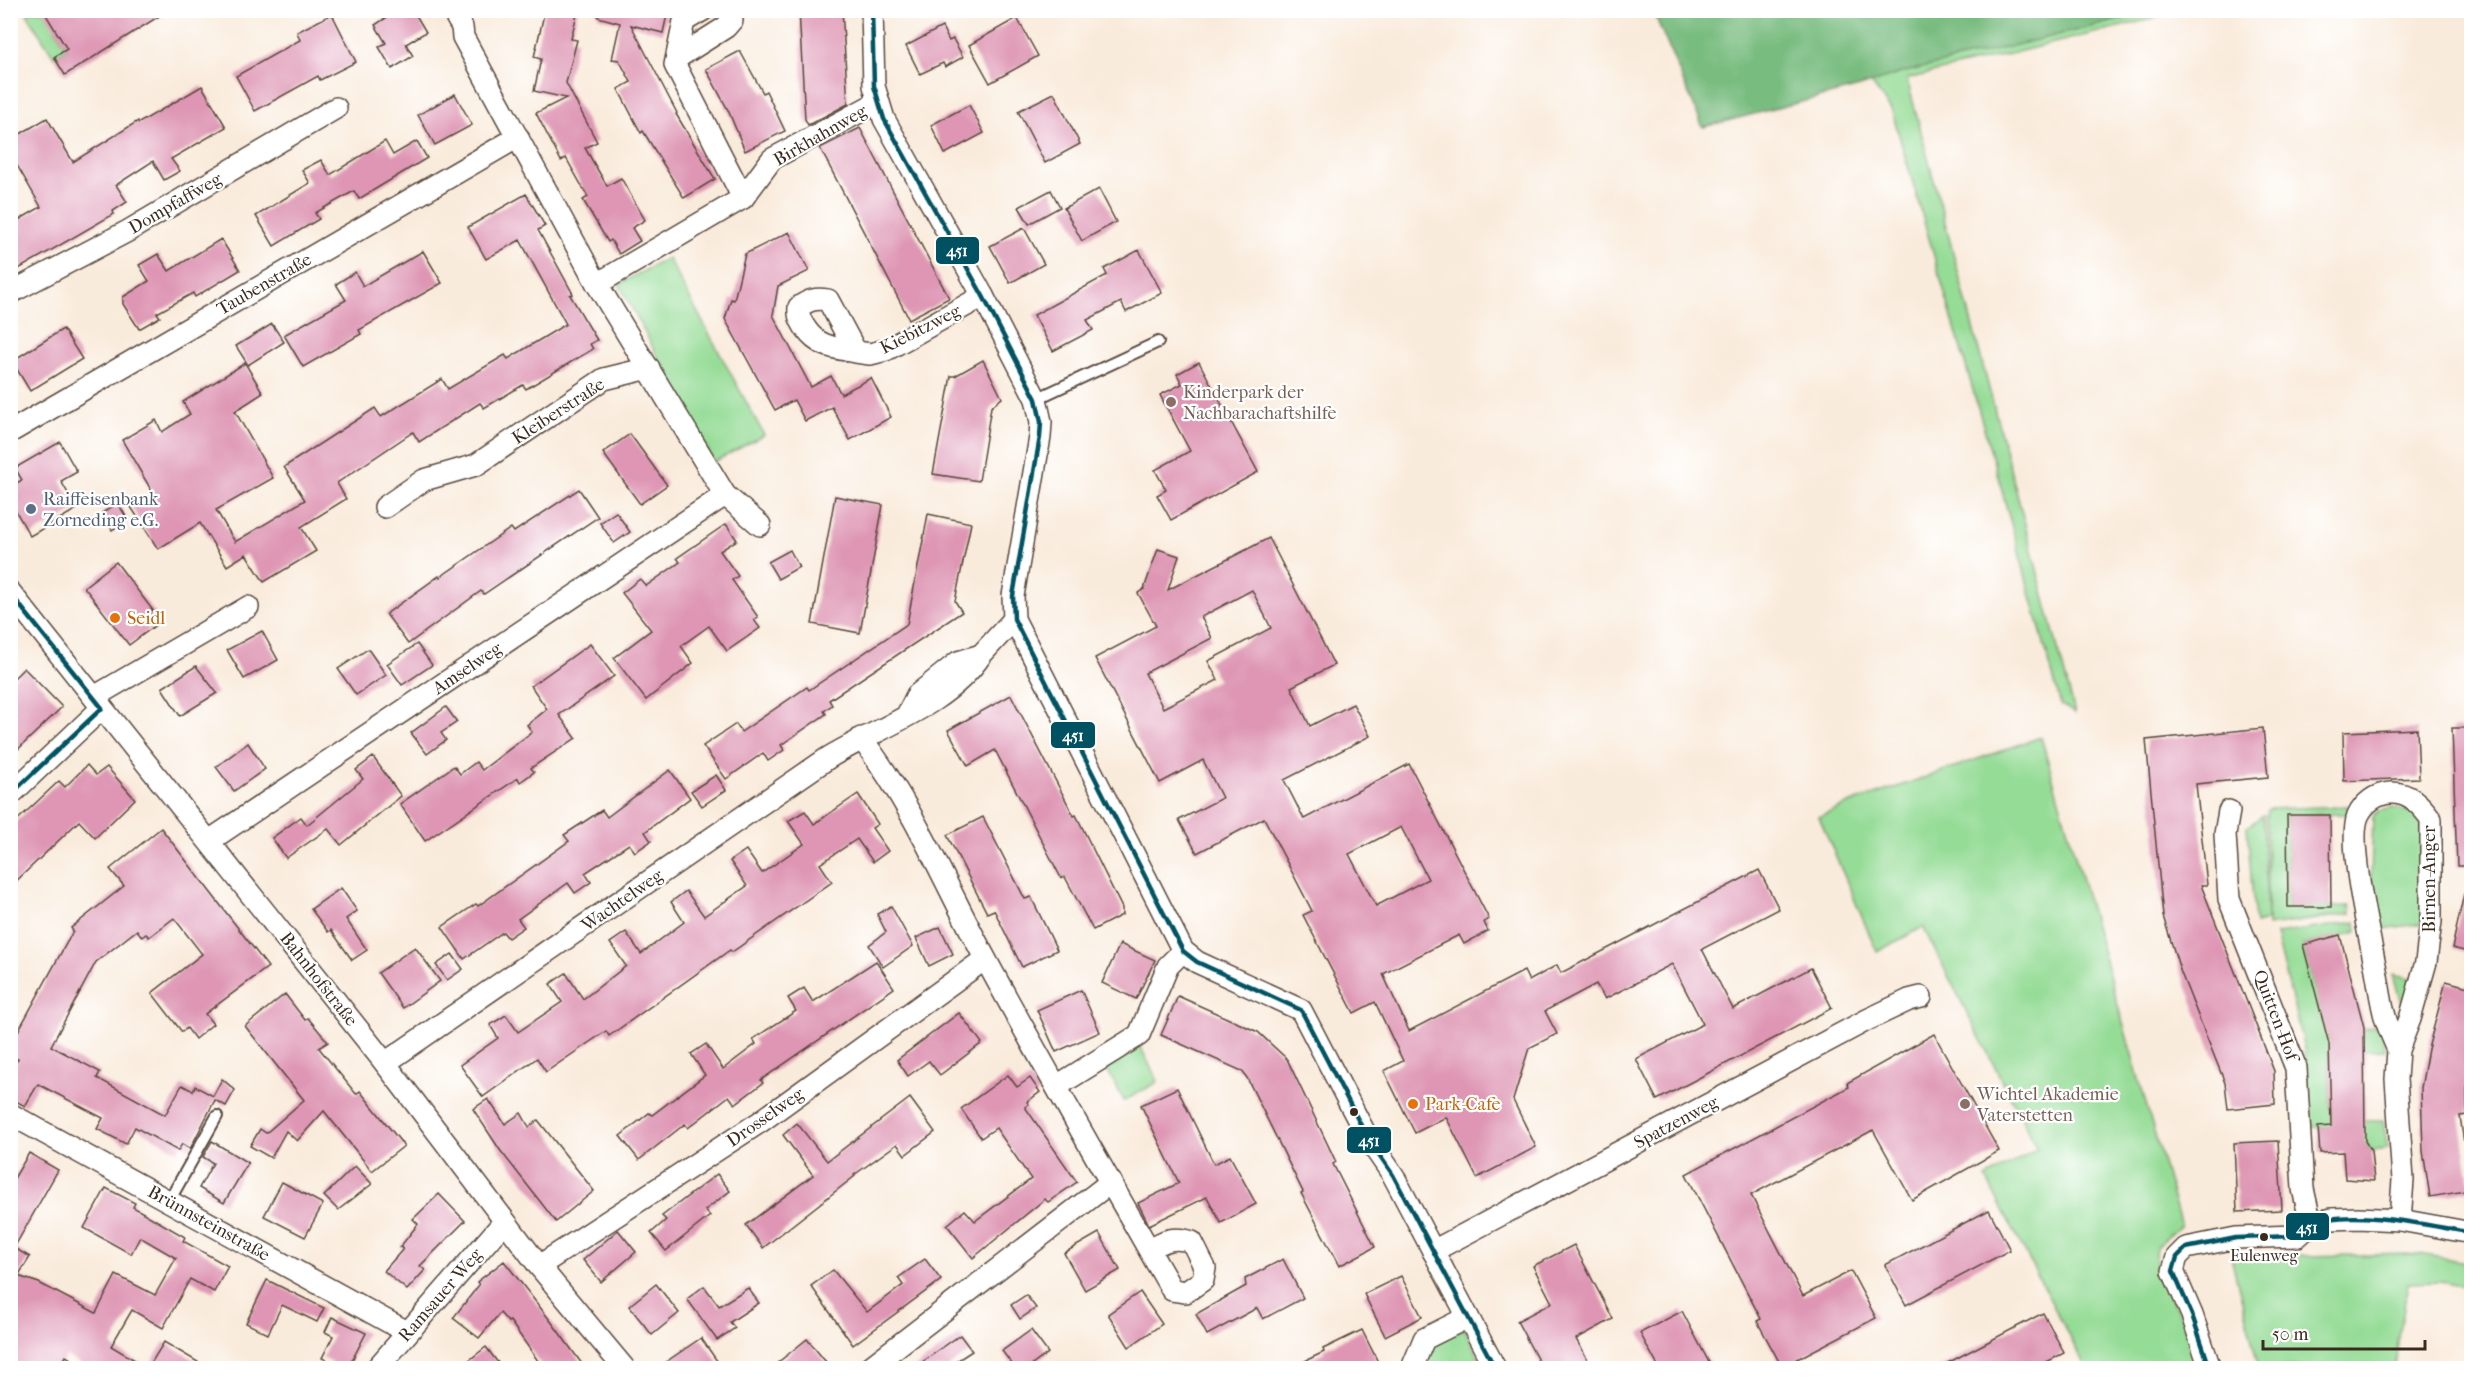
<svg xmlns="http://www.w3.org/2000/svg" width="2482" height="1379" font-family="'IM FELL French Canon',serif">
<style>
.green{fill:#95dc96;stroke:#68835a;stroke-width:1.5}
.forest{fill:#78bc7f;stroke:#5a734e;stroke-width:1.5}
.building{fill:#de96b4;fill-rule:evenodd}
.lines{fill:none;stroke-linecap:round;stroke-linejoin:round}
.service-casing{stroke:#58473a;stroke-width:14}
.minor-casing{stroke:#58473a;stroke-width:24}
.service{stroke:#fff;stroke-width:10}
.minor{stroke:#fff;stroke-width:21}
.bus-1-casing{stroke:#fff;stroke-width:9}
.bus-1{stroke:#005262;stroke-width:4.5}
.education-dot{fill:#8d6e63;stroke:#fff;stroke-width:2}
.service-dot{fill:#5c6f8a;stroke:#fff;stroke-width:2}
.food-dot{fill:#e8710a;stroke:#fff;stroke-width:2}
.bus-dot{fill:#3b2a1e;stroke:#fff;stroke-width:2}
.labels{text-anchor:middle;stroke-width:4.5;stroke-linejoin:round;paint-order:stroke}
.bus-label{font-size:16px;fill:#3b2a1e;stroke:#fff}
.street-label{font-size:18px;fill:#3b2a1e;stroke:#fff}
.education-label{font-size:18px;fill:#785e54;stroke:#fff;text-anchor:start}
.service-label{font-size:18px;fill:#4e5e75;stroke:#fff;text-anchor:start}
.food-label{font-size:18px;fill:#c56008;stroke:#fff;text-anchor:start}
.line-badge{stroke:#fff;stroke-width:2}
.badge-label{font-size:16px;text-anchor:middle;font-weight:bold;fill:#fff}
</style>
<rect width="100%" height="100%" fill="#fff"/>
<filter id="ink" filterUnits="userSpaceOnUse"><feTurbulence type="fractalNoise" baseFrequency=".0167" numOctaves="2"/><feDisplacementMap in="SourceGraphic" scale="12" xChannelSelector="R" yChannelSelector="G"/><feConvolveMatrix kernelMatrix="1 2 1 2 8 2 1 2 1" color-interpolation-filters="sRGB"/></filter>
<filter id="wash" filterUnits="userSpaceOnUse"><feTurbulence type="fractalNoise" baseFrequency=".008" numOctaves="4" result="noise"/><feDisplacementMap in="SourceGraphic" scale="24" xChannelSelector="R" yChannelSelector="G"/><feGaussianBlur stdDeviation="1.35" result="paint"/><feColorMatrix in="noise" values="0 0 0 0 0 0 0 0 0 0 0 0 0 0 0 0 0 1.4 0 .05"/><feComposite in="paint" operator="in"/></filter>
<g filter="url(#wash)">
<rect width="100%" height="100%" fill="#f9ebdb"/>
<!-- green -->
<g class="green">
<polygon points="33,11 84,11 55,29 67,49 54,57 27,14"/>
<polygon points="2156,11 2184,11 1907,79 2075,713 2061,705 1999,480 1892,111 1871,83 1901,73"/>
<polygon points="668,258 764,435 714,462 619,284"/>
<path d="M2041 737 2181 1226 2157 1246C2152 1287 2167 1287 2182 1319 2189 1335 2194 1352 2200 1368H2086L1986 1178 2037 1149 1923 927 1877 952 1819 817 1851 803Z"/>
<polygon points="2348,806 2348,814 2287,815 2288,907 2350,906 2351,914 2268,926 2266,815 2268,809"/>
<polygon points="2394,808 2409,811 2422,821 2424,923 2383,929 2371,882 2373,816 2379,811"/>
<polygon points="2263,815 2267,921 2255,924 2247,827"/>
<path d="M2356 922 2357 932 2303 945 2328 1038 2381 1025 2385 1050 2329 1052 2331 1121H2383L2388 1149 2371 1151C2355 1124 2339 1127 2311 1127L2304 1048 2276 934Z"/>
<polygon points="2393,974 2414,979 2404,1015"/>
<polygon points="1138,1042 1158,1082 1124,1101 1108,1071 1109,1060"/>
<polygon points="2420,1254 2471,1263 2471,1288 2441,1282 2408,1283 2394,1368 2259,1368 2231,1257"/>
<polygon points="1464,1328 1484,1368 1420,1368 1428,1346"/>
</g>
<!-- forest -->
<polygon class="forest" points="1653,11 2156,11 1901,73 1860,87 1703,127"/>
<g id="blocks">
<!-- building -->
<g class="building">
<polygon points="43,10 169,10 65,75 54,57 67,49"/>
<polygon points="398,10 413,10 426,32 406,44 413,56 392,69 379,47 386,43 375,25"/>
<polygon points="545,10 578,10 571,39 577,40 566,83 597,142 585,148 607,186 621,178 645,220 632,228 640,241 619,254 611,240 608,242 583,200 588,197 566,158 561,161 536,113 566,98 534,91 541,59 534,57"/>
<polygon points="598,10 668,10 663,33 631,25 677,113 676,114 715,179 684,198 643,131 641,133 618,89 631,82 619,60 612,59 620,23 598,17"/>
<polygon points="799,10 842,10 848,104 808,125 805,119"/>
<polygon points="332,14 356,62 320,80 318,76 255,111 236,76 300,40 297,32"/>
<polygon points="1017,18 1038,56 990,83 969,45"/>
<polygon points="942,27 949,41 953,39 963,57 945,67 943,63 920,74 906,46"/>
<polygon points="740,51 763,93 766,91 785,131 745,151 728,110 706,69"/>
<polygon points="202,86 226,127 171,159 180,171 164,180 153,161 116,185 127,202 113,211 114,214 10,274 10,225 41,207 10,153 10,140 47,118 73,162 138,121 139,123"/>
<polygon points="1054,93 1080,144 1045,163 1018,111"/>
<polygon points="455,94 472,125 435,145 418,115"/>
<polygon points="969,105 984,133 945,154 931,125"/>
<polygon points="860,128 949,298 909,319 820,148"/>
<polygon points="385,141 393,155 417,141 427,158 359,199 354,191 315,213 319,219 274,246 256,216 310,183 302,170 321,160 330,175"/>
<polygon points="1099,189 1116,222 1082,241 1064,208"/>
<polygon points="1051,190 1060,207 1029,224 1019,207"/>
<polygon points="526,194 545,226 538,230 573,294 570,295 597,340 590,344 593,349 526,389 523,385 484,408 480,403 419,442 413,432 337,483 346,499 301,527 316,551 264,582 246,554 227,566 200,523 158,549 131,507 153,493 122,440 156,420 162,432 190,414 183,402 245,363 263,393 235,411 273,478 216,510 235,542 305,500 284,467 375,408 381,417 442,379 448,389 505,355 508,359 566,324 520,240 486,259 468,227"/>
<polygon points="1024,228 1044,264 1010,283 990,246"/>
<polygon points="789,232 809,271 778,286 773,315 811,387 831,376 841,394 871,378 891,417 850,440 832,407 805,421 794,400 775,410 725,319 731,299 734,300 745,254"/>
<polygon points="221,239 240,270 195,297 193,293 157,313 160,317 139,329 123,304 123,297 149,281 139,265 158,254 169,271"/>
<polygon points="1139,250 1162,293 1126,312 1121,302 1087,320 1093,330 1053,351 1034,315 1107,275 1104,269"/>
<polygon points="423,251 442,283 359,330 361,334 303,367 284,335 346,300 336,284 355,272 363,286"/>
<polygon points="272,324 284,342 248,365 236,346"/>
<polygon points="63,329 82,359 30,391 12,361"/>
<polygon points="983,360 1002,398 991,407 979,481 933,474 951,376 955,376"/>
<polygon points="1199,362 1258,472 1171,520 1157,495 1166,490 1155,470 1190,451 1160,395 1182,384 1177,374"/>
<polygon points="630,434 667,485 640,504 603,453"/>
<polygon points="60,442 77,472 61,481 77,509 30,536 10,501 10,487 22,480 15,468"/>
<polygon points="579,489 598,517 484,594 481,591 408,644 386,614 439,576 440,577 511,528 514,532"/>
<polygon points="835,496 883,505 860,633 812,624"/>
<polygon points="118,503 128,520 112,530 102,513"/>
<polygon points="616,512 630,532 614,543 600,523"/>
<polygon points="928,514 971,523 955,601 962,612 829,700 832,705 824,711 826,714 781,745 784,750 768,761 763,753 726,779 703,746 736,724 741,732 807,687 809,690 907,624"/>
<polygon points="726,524 737,540 720,551 738,576 732,580 758,617 754,620 760,628 727,651 709,626 681,646 693,663 646,700 614,658 651,630 622,593 640,579 646,586 680,562 677,558"/>
<path d="M1269 538 1334 665 1291 687 1310 726 1353 704 1370 736 1284 780 1304 819 1409 764 1489 919 1484 922 1488 931 1464 944 1459 935 1383 974 1409 1031 1524 971 1529 981 1557 965 1561 973 1759 870 1779 909 1702 949 1733 1009 1811 968 1832 1008 1657 1100 1636 1059 1703 1024 1672 964 1605 999 1596 984 1545 1011 1557 1034 1529 1048 1513 1100 1536 1147 1477 1178 1446 1117 1415 1133 1384 1071 1403 1061 1375 1002 1354 1013 1303 915 1312 911 1264 818 1197 853 1179 820 1222 798 1203 760 1160 783 1095 658 1156 626 1138 593 1144 589 1158 549 1179 556 1168 590ZM1252 590 1271 628 1208 661 1218 680 1163 708 1145 673 1212 638 1201 617ZM1401 827 1428 879 1376 906 1349 854Z"/>
<polygon points="790,550 799,567 778,579 768,562"/>
<polygon points="116,562 161,621 129,645 84,587"/>
<polygon points="262,631 278,660 244,679 227,650"/>
<polygon points="417,644 432,665 402,685 387,664"/>
<polygon points="590,644 614,676 559,715 576,738 531,768 534,772 520,782 518,778 425,841 400,804 454,766 460,774 476,762 482,770 532,732 527,725 547,709 531,686"/>
<polygon points="368,649 386,675 356,695 338,669"/>
<polygon points="196,666 217,693 180,716 162,688"/>
<polygon points="24,668 62,707 10,757 10,682"/>
<polygon points="1011,695 1074,816 1076,815 1122,908 1122,915 1093,930 1065,877 1061,878 995,750 968,766 948,730"/>
<polygon points="446,707 457,722 441,733 446,740 427,754 411,733"/>
<polygon points="2263,728 2268,777 2196,784 2207,885 2201,885 2274,1071 2275,1104 2228,1109 2225,1083 2181,973 2163,916 2146,740"/>
<polygon points="2452,728 2472,728 2472,866 2457,866"/>
<polygon points="2417,729 2419,778 2344,781 2343,732"/>
<polygon points="248,743 265,769 234,791 216,767"/>
<polygon points="373,757 401,796 341,845 328,829 286,858 272,838 301,817 307,825 363,779 356,770"/>
<polygon points="87,765 96,775 107,767 135,799 95,838 79,821 10,887 10,827 59,781 65,787"/>
<polygon points="670,770 690,798 645,832 651,841 635,852 629,844 585,873 591,882 575,893 568,883 518,919 524,927 508,938 503,932 464,959 442,927 476,904 478,906 569,841 564,835 602,810 607,817"/>
<polygon points="716,775 726,790 702,806 691,791"/>
<polygon points="858,794 878,824 872,828 888,851 873,862 857,839 820,864 832,882 732,952 730,950 609,1036 606,1031 546,1072 537,1058 483,1097 460,1065 498,1038 490,1025 506,1015 518,1032 562,1002 550,984 566,973 583,999 626,966 610,943 626,932 641,954 684,922 671,902 686,891 704,916 747,886 730,861 746,850 762,873 804,844 788,821 805,811 814,824"/>
<polygon points="2287,815 2330,815 2331,907 2288,907"/>
<polygon points="983,817 1025,899 1031,897 1057,950 1022,967 994,910 987,913 947,835"/>
<polygon points="161,828 268,967 205,1014 213,1024 195,1039 187,1028 182,1032 152,993 202,954 174,918 149,937 146,934 142,937 137,930 96,962 51,1046 100,1072 97,1078 165,1115 182,1085 193,1091 195,1086 213,1096 222,1079 235,1090 226,1106 215,1100 190,1149 182,1144 178,1151 135,1127 126,1144 97,1129 103,1118 38,1084 25,1106 10,1098 10,1071 18,1059 10,1055 10,1046 73,931 71,928 124,886 110,869"/>
<polygon points="341,888 357,911 346,919 367,950 352,960 331,930 328,932 311,909"/>
<polygon points="2464,894 2472,895 2472,953 2452,948"/>
<polygon points="891,906 913,946 883,967 869,945 886,932 877,914"/>
<polygon points="940,927 953,954 929,966 916,938"/>
<polygon points="2340,935 2364,1027 2365,1141 2371,1151 2374,1181 2345,1179 2343,1152 2320,1153 2318,1127 2331,1126 2329,1044 2303,945"/>
<polygon points="1120,944 1155,960 1136,999 1102,983"/>
<polygon points="415,947 440,981 403,1008 378,973"/>
<polygon points="452,954 463,969 447,980 436,965"/>
<polygon points="876,961 894,988 761,1080 763,1083 735,1104 729,1096 688,1128 685,1124 639,1160 620,1136 649,1113 652,1115 705,1075 691,1054 706,1044 723,1069 756,1044 753,1039 796,1011 788,998 804,988 813,1002"/>
<polygon points="2446,981 2472,988 2472,1071 2467,1088 2467,1115 2460,1116 2471,1190 2430,1197 2423,1151 2421,1088 2428,1049"/>
<polygon points="1081,990 1100,1032 1056,1052 1037,1010"/>
<polygon points="285,994 305,1020 308,1018 328,1042 319,1048 356,1094 360,1091 404,1146 372,1171 324,1111 297,1141 286,1131 271,1158 250,1146 260,1129 266,1133 304,1100 245,1026"/>
<polygon points="1178,996 1258,1032 1287,1059 1336,1162 1333,1164 1375,1247 1339,1266 1301,1193 1303,1192 1247,1078 1242,1071 1161,1035"/>
<polygon points="959,1013 982,1043 940,1075 929,1061 908,1076 897,1060"/>
<polygon points="1934,1034 1999,1151 1912,1200 1873,1130 1751,1195 1803,1296 1851,1271 1876,1318 1782,1367 1757,1321 1761,1319 1686,1174 1849,1087 1847,1083"/>
<polygon points="1008,1075 1017,1087 1030,1078 1040,1092 1027,1102 1029,1104 1025,1107 1077,1182 1048,1202 1045,1199 973,1258 947,1225 965,1210 975,1221 1031,1179 996,1128 981,1138 961,1109"/>
<polygon points="1177,1088 1214,1164 1230,1156 1256,1204 1221,1223 1207,1197 1149,1225 1138,1203 1179,1183 1141,1105"/>
<polygon points="910,1098 935,1132 905,1155 897,1144 854,1175 855,1176 763,1248 746,1225 813,1175 783,1135 797,1123 827,1161"/>
<polygon points="488,1099 505,1124 521,1113 529,1127 538,1120 594,1191 556,1222 500,1150 473,1109"/>
<polygon points="212,1141 248,1163 224,1203 199,1188 213,1163 203,1157"/>
<polygon points="2278,1141 2282,1210 2237,1212 2234,1143"/>
<polygon points="29,1153 58,1170 14,1248 30,1257 18,1276 39,1283 96,1313 116,1275 155,1295 176,1258 140,1237 131,1254 84,1228 106,1188 135,1203 133,1207 185,1237 183,1241 228,1266 214,1292 190,1279 163,1328 132,1310 111,1346 148,1368 164,1342 208,1368 86,1368 66,1356 59,1368 10,1368 10,1185"/>
<polygon points="355,1166 372,1184 338,1210 324,1196"/>
<polygon points="717,1174 730,1191 705,1210 710,1216 666,1251 651,1233 666,1220 662,1216"/>
<polygon points="282,1182 323,1204 305,1237 264,1216"/>
<polygon points="439,1194 465,1221 420,1266 425,1270 407,1290 384,1271 403,1249 400,1247 418,1224 413,1219"/>
<polygon points="1989,1210 2010,1250 1906,1305 1885,1265"/>
<polygon points="618,1230 636,1252 601,1282 583,1260"/>
<polygon points="1099,1233 1120,1270 1085,1290 1064,1253"/>
<polygon points="1574,1245 1613,1319 1576,1339 1592,1368 1542,1368 1517,1321 1552,1303 1533,1266"/>
<polygon points="925,1259 941,1280 853,1345 811,1286 833,1270 867,1312 903,1285 898,1278"/>
<polygon points="1283,1259 1303,1298 1263,1319 1257,1308 1207,1335 1196,1314 1246,1286 1245,1279"/>
<polygon points="504,1261 553,1324 585,1368 543,1368 510,1321 508,1322 500,1313 479,1338 453,1318 479,1285 477,1282"/>
<polygon points="1401,1276 1422,1317 1385,1336 1364,1294"/>
<polygon points="267,1280 324,1308 317,1322 282,1305 268,1334 246,1323"/>
<polygon points="656,1284 679,1313 652,1335 629,1306"/>
<polygon points="704,1286 719,1306 748,1288 759,1303 730,1322 735,1328 717,1340 687,1299"/>
<polygon points="1140,1292 1162,1324 1129,1347 1108,1314"/>
<polygon points="1026,1295 1036,1308 1020,1319 1011,1305"/>
<polygon points="1682,1311 1704,1353 1712,1368 1659,1368 1640,1333"/>
<polygon points="2043,1313 2064,1353 2035,1368 1938,1368"/>
<polygon points="332,1317 366,1333 348,1368 343,1368 322,1358 333,1336 325,1332"/>
<polygon points="1031,1330 1048,1353 1028,1368 1015,1368 1002,1351"/>
<polygon points="1362,1330 1381,1368 1290,1368 1324,1352 1323,1349"/>
<polygon points="960,1335 972,1351 946,1368 914,1368"/>
<polygon points="701,1338 722,1368 657,1368"/>
<polygon points="807,1339 831,1368 771,1368"/>
<polygon points="486,1347 502,1368 459,1368"/>
</g>
</g>
</g>
<g filter="url(#ink)">
<use href="#blocks" fill-opacity="0" stroke="#58473a" stroke-width="1.5"/>
<g class="lines">
<!-- service casing -->
<g class="service-casing">
<g id="service">
<polyline points="1036,399 1158,342"/>
<polyline points="169,1201 217,1116"/>
</g>
</g>
<!-- minor casing -->
<g class="minor-casing">
<g id="minor">
<polyline points="452,10 462,27 463,37 597,284 725,495 760,525"/>
<polyline points="703,10 684,21 675,65 743,198 772,159 878,102"/>
<polyline points="872,10 874,86 884,119 983,296 1036,399 1041,422 1040,437 1013,596 1014,619 1183,951 1197,962 1301,1010 1367,1137 1393,1175 1495,1368"/>
<polyline points="677,58 726,27 732,20 730,10"/>
<polyline points="597,284 743,198"/>
<polyline points="10,293 128,231 336,108"/>
<path d="M856 352C835 348 818 347 806 329 801 321 798 317 799 307 809 300 815 298 828 300L856 352 870 354 886 350 983 296"/>
<polyline points="10,432 518,137"/>
<polyline points="385,507 424,480 476,465 604,379 649,368"/>
<polyline points="10,592 385,1063 539,1266 624,1368"/>
<polyline points="981,655 1014,619"/>
<polyline points="94,697 248,607"/>
<path d="M861 738C913 805 946 886 986 960 1046 1071 1109 1180 1172 1290L1186 1292 1203 1280 1205 1268 1192 1242C1174 1236 1164 1240 1149 1250"/>
<polyline points="10,795 102,708"/>
<polyline points="2229,811 2225,834 2229,899 2296,1068 2303,1189 2311,1224"/>
<polyline points="209,841 725,495"/>
<path d="M2398 1050C2394 1040 2389 1030 2386 1020 2381 1004 2379 986 2376 970 2370 938 2347 843 2358 816 2364 803 2376 794 2390 793 2409 792 2421 805 2431 819V921L2426 962 2410 1019 2398 1050 2396 1079 2403 1180 2400 1220"/>
<path d="M385 1063 828 758C879 727 947 706 981 655L958 662 917 695 907 715"/>
<polyline points="1057,1086 1139,1035 1168,966 1183,951"/>
<polyline points="10,1114 407,1332"/>
<polyline points="1433,1251 1867,1020 1909,1000 1921,997"/>
<polyline points="539,1266 760,1122 985,959"/>
<polyline points="377,1368 504,1222"/>
<polyline points="869,1368 1111,1182"/>
<polyline points="1412,1368 1424,1339 1468,1317"/>
<polyline points="2210,1368 2192,1315 2173,1271 2177,1257 2186,1248 2236,1238 2298,1236 2311,1224 2332,1219 2358,1218 2400,1220 2472,1233"/>
</g>
</g>
<!-- service -->
<use href="#service" class="service"/>
<!-- minor -->
<use href="#minor" class="minor"/>
<!-- bus-1 casing -->
<g class="bus-1-casing">
<g id="bus-1">
<polyline points="872,10 874,86 884,119 983,296 1036,399 1041,422 1040,437 1013,596 1014,619 1183,951 1197,962 1301,1010 1367,1137 1393,1175 1495,1368"/>
<polyline points="10,593 102,708"/>
<polyline points="10,795 102,708"/>
<path d="M2210 1368 2192 1315 2173 1271 2177 1257 2186 1248 2236 1238 2298 1236C2302 1232 2307 1226 2312 1224 2347 1207 2433 1226 2472 1233"/>
</g>
</g>
<!-- bus-1 -->
<use href="#bus-1" class="bus-1"/>
</g>
</g>
<!-- markers -->
<g class="education-dot">
<circle cx="1171" cy="402" r="6"/>
<circle cx="1965" cy="1104" r="6"/>
</g>
<circle class="service-dot" cx="31" cy="509" r="6"/>
<g class="food-dot">
<circle cx="115" cy="618" r="6"/>
<circle cx="1413" cy="1104" r="6"/>
</g>
<g class="bus-dot">
<circle cx="1354" cy="1112" r="5"/>
<circle cx="2264" cy="1237" r="5"/>
</g>
<g class="labels">
<!-- bus labels -->
<g class="bus-label">
<text x="2264" y="1261">Eulenweg</text>
</g>
<!-- street labels -->
<g class="street-label">
<text transform="translate(820 135) rotate(-30)" y="6">Birkhahnweg</text>
<text transform="translate(175 203) rotate(-30)" y="6">Dompfaffweg</text>
<text transform="translate(264 284) rotate(-30)" y="6">Taubenstraße</text>
<text transform="translate(920 329) rotate(-27)" y="6">Kiebitzweg</text>
<text transform="translate(558 411) rotate(-33)" y="6">Kleiberstraße</text>
<text transform="translate(467 668) rotate(-34)" y="6">Amselweg</text>
<text transform="translate(2429 879) rotate(-90)" y="6">Birnen-Anger</text>
<text transform="translate(622 900) rotate(-35)" y="6">Wachtelweg</text>
<text transform="translate(319 979) rotate(52)" y="6">Bahnhofstraße</text>
<text transform="translate(2276 1015) rotate(69)" y="6">Quitten-Hof</text>
<text transform="translate(765 1117) rotate(-35)" y="6">Drosselweg</text>
<text transform="translate(1676 1122) rotate(-28)" y="6">Spatzenweg</text>
<text transform="translate(209 1223) rotate(29)" y="6">Brünnsteinstraße</text>
<text transform="translate(440 1295) rotate(-49)" y="6">Ramsauer Weg</text>
</g>
<!-- education labels -->
<g class="education-label">
<text x="1183" y="398">Kinderpark der<tspan x="1183" dy="21">Nachbarachaftshilfe</tspan></text>
<text x="1977" y="1100">Wichtel Akademie<tspan x="1977" dy="21">Vaterstetten</tspan></text>
</g>
<!-- service labels -->
<g class="service-label">
<text x="43" y="505">Raiffeisenbank<tspan x="43" dy="21">Zorneding e.G.</tspan></text>
</g>
<!-- food labels -->
<g class="food-label">
<text x="127" y="624">Seidl</text>
<text x="1425" y="1110">Park-Cafe</text>
</g>
</g>
<g class="line-badge">
<rect x="935" y="236" width="45" height="29" rx="6" fill="#005262"/>
<rect x="1050" y="721" width="46" height="28" rx="6" fill="#005262"/>
<rect x="1346" y="1126" width="46" height="28" rx="6" fill="#005262"/>
<rect x="2285" y="1212" width="45" height="29" rx="6" fill="#005262"/>
</g>
<g class="badge-label">
<text x="957" y="256">451</text>
<text x="1073" y="741">451</text>
<text x="1369" y="1146">451</text>
<text x="2307" y="1233">451</text>
</g>
<!-- margin -->
<rect width="2482" height="1379" fill="none" stroke="#fff" stroke-width="36"/>
<!-- scale -->
<path d="M2263 1340v9h162v-9" fill="none" stroke="#3b2a1e" stroke-width="3"/>
<text x="2272" y="1340" font-size="18" fill="#3b2a1e" stroke="#ffffff" stroke-width="4.5" paint-order="stroke">50 m</text>
</svg>
